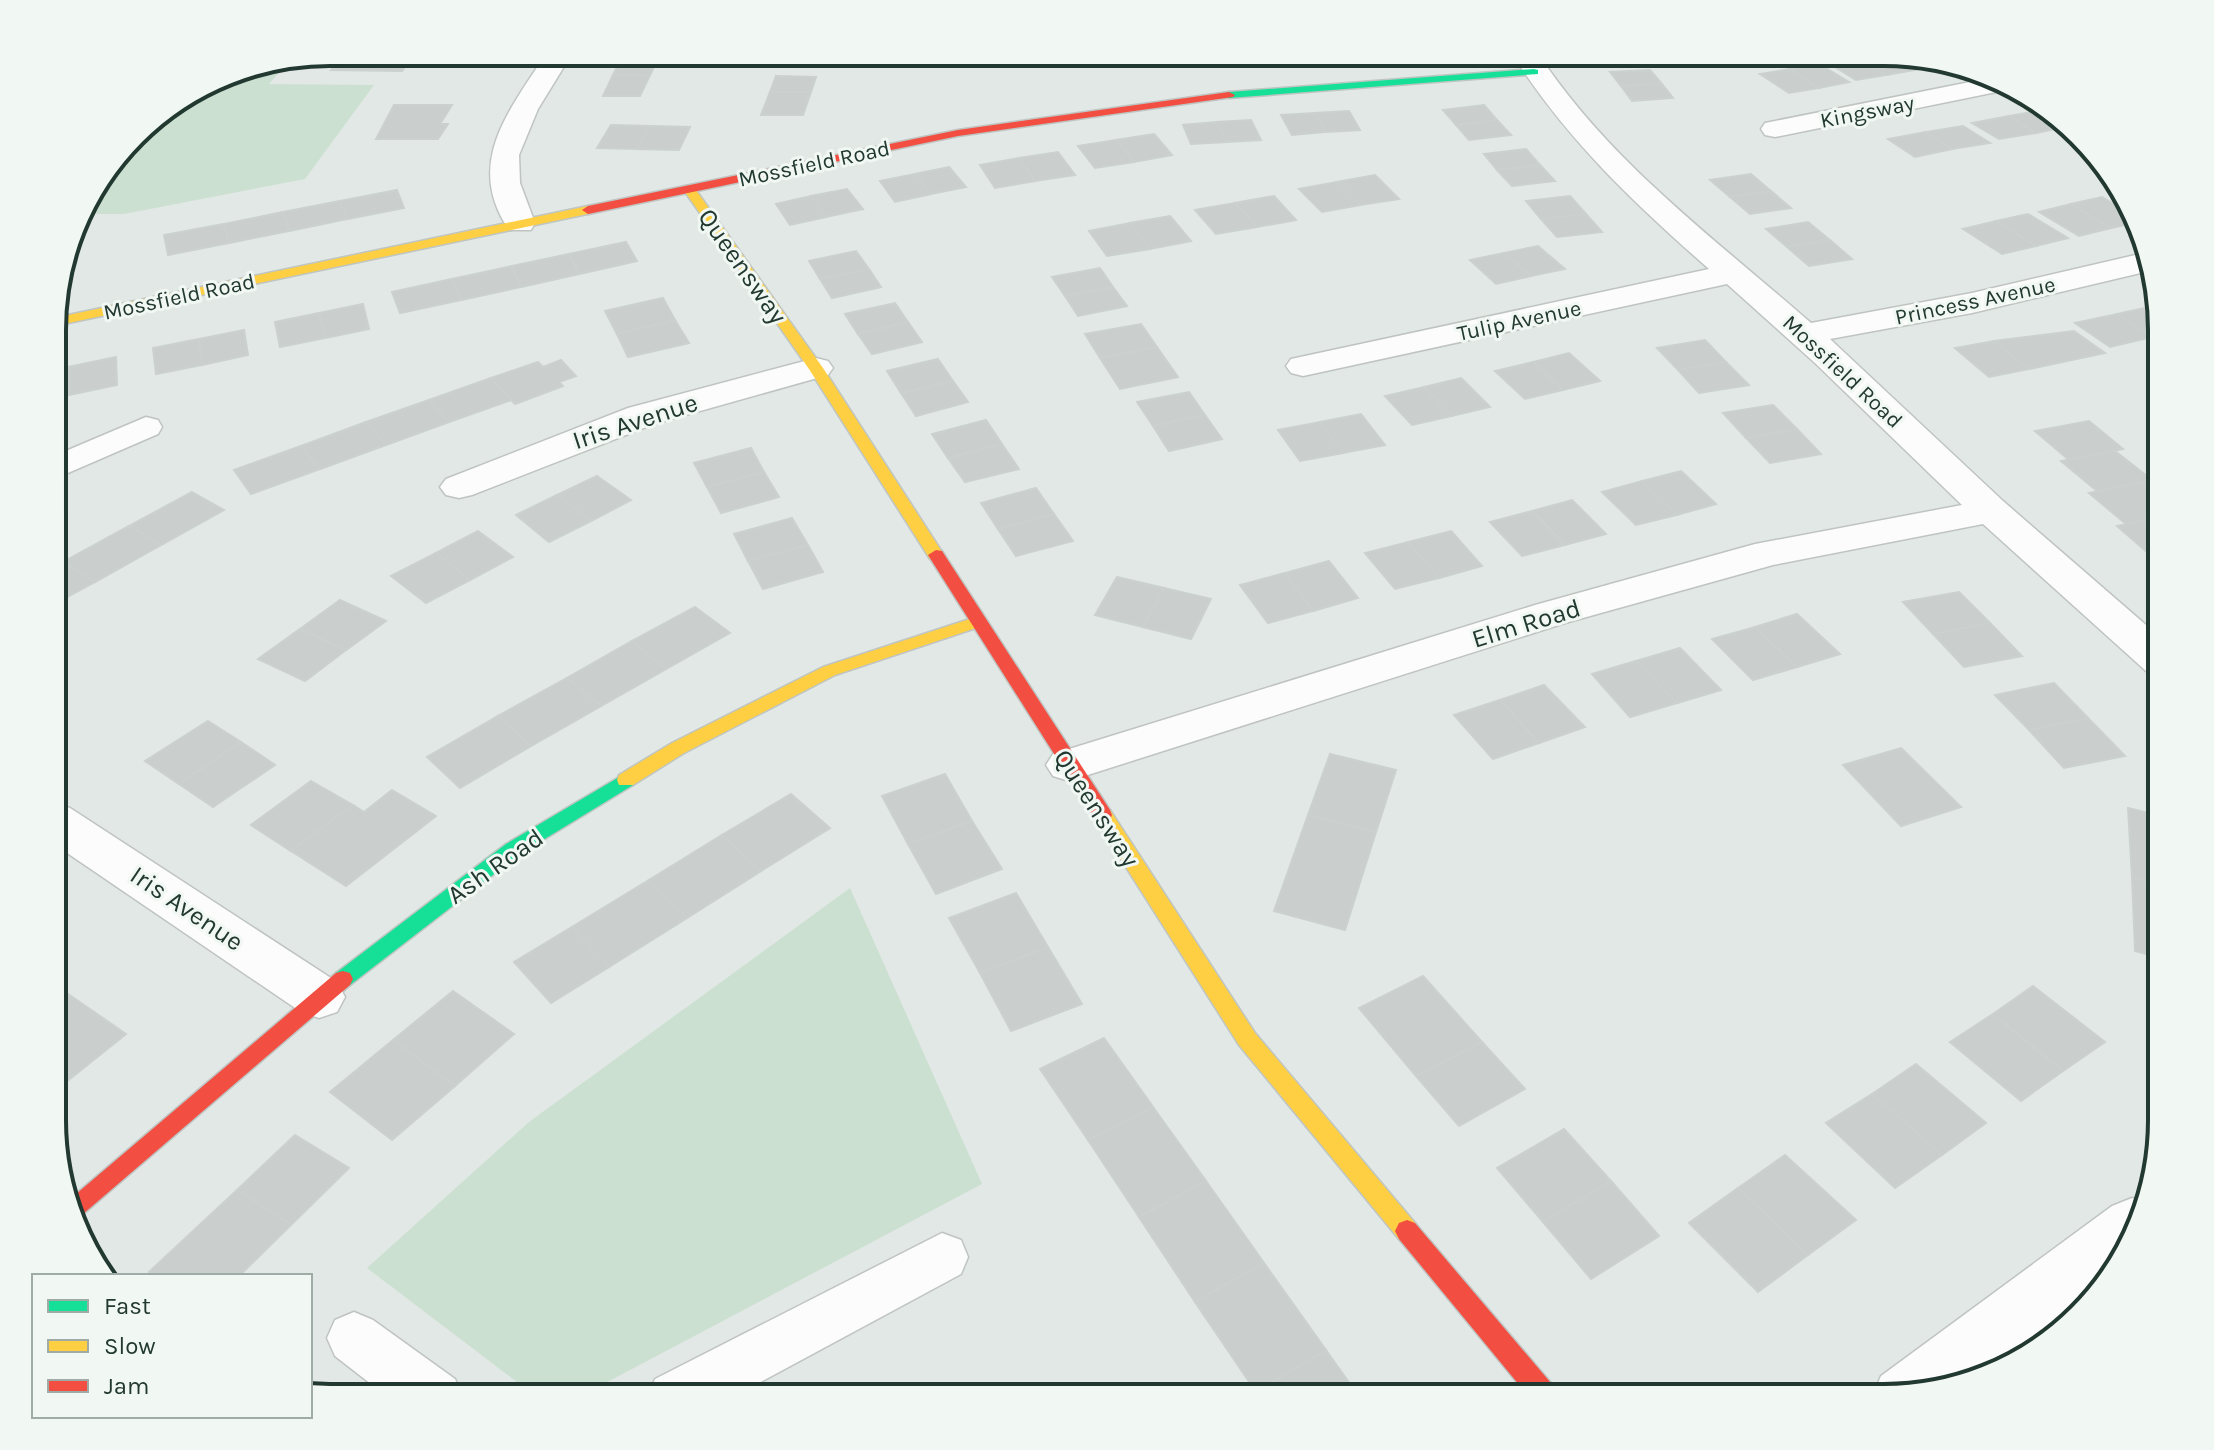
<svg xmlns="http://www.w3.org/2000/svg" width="2214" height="1450" font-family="Karla,sans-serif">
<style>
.green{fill:#cce0d1}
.building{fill:#cacfcd;stroke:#cbd1ce;stroke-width:2}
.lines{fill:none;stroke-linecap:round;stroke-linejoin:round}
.lane-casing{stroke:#bfc4c2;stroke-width:3}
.street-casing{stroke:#bfc4c2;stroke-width:3}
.fast-casing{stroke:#bfc5c2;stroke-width:3}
.slow-casing{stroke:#bfc5c2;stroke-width:3}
.jam-casing{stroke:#bfc5c2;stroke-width:3}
.lane{fill:#fbfcfb;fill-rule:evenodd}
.street{fill:#fbfcfb;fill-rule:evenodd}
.fast{fill:#16e098;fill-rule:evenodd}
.slow{fill:#ffcf43;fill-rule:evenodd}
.jam{fill:#f24e42;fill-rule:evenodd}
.labels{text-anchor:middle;stroke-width:6;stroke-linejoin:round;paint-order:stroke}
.far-street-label{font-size:22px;fill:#223932;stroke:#f1f7f3}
.street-label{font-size:26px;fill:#223932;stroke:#f1f7f3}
.rim{fill:none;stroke:#223932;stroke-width:4}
</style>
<rect width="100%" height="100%" fill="#e2e8e5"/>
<!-- green -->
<g class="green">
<polygon points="290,60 269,84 374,85 305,179 124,214 78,214 146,121 224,73"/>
<polygon points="850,888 982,1184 577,1398 538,1398 367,1268 529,1122"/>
</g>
<!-- building -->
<g class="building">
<polygon points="346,52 416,52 402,71 331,70"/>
<polygon points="850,52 899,52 898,57 848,57"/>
<polygon points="899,52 940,52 939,58 898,57"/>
<polygon points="940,52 987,52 986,58 939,58"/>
<polygon points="987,52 1033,52 1033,59 986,58"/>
<polygon points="1596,52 1637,52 1640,56 1600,58"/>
<polygon points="1885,52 1915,70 1886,75 1855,57"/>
<polygon points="1897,54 1950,63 1921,68"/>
<polygon points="623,55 660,55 650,75 613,75"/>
<polygon points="1855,57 1886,75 1856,80 1827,62"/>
<polygon points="1819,64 1849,82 1819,88 1790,69"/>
<polygon points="1790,69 1819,88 1789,93 1760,74"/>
<polygon points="1650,70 1662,84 1621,86 1610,72"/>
<polygon points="613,75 650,75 640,96 603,96"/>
<polygon points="776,76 816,77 811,92 770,92"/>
<polygon points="1662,84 1673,98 1632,101 1621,86"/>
<polygon points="770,92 811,92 803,115 761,115"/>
<polygon points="394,105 452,105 440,124 448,124 438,139 376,139"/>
<polygon points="1484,105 1497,120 1456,125 1443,110"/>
<polygon points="2045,110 2065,127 2036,133 2009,116"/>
<polygon points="1349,111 1360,130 1326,132 1315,113"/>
<polygon points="1315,113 1326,132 1292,135 1281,115"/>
<polygon points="2009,116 2036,133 1999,139 1972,123"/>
<polygon points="1251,120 1261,140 1226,142 1217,122"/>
<polygon points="1497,120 1511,135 1469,140 1456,125"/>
<polygon points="1217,122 1226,142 1191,144 1183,125"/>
<polygon points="611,125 650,126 638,149 597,148"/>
<polygon points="650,126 690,127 679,150 638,149"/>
<polygon points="1963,126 1990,143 1952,149 1926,132"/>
<polygon points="1926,132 1952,149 1915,157 1888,139"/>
<polygon points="1154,134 1172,155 1134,162 1116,140"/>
<polygon points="1116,140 1134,162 1095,168 1078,146"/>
<polygon points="1526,149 1540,165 1497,170 1484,154"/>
<polygon points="1058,152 1075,175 1035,181 1019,158"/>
<polygon points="1019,158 1035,181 995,188 980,165"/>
<polygon points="1540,165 1555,181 1512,186 1497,170"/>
<polygon points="949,167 966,187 931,194 915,174"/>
<polygon points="915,174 931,194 895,202 880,181"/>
<polygon points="1751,174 1771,191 1730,197 1710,180"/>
<polygon points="1375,175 1399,199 1360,205 1337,182"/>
<polygon points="1337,182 1360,205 1322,212 1299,189"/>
<polygon points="847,189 863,209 826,217 811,196"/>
<polygon points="397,190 404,208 347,219 340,201"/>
<polygon points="1771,191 1791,208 1750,214 1730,197"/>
<polygon points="811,196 826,217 790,225 776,204"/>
<polygon points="1274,196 1296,220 1257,227 1235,203"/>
<polygon points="1570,196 1586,214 1541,219 1526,201"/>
<polygon points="2102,197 2132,215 2135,223 2111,228 2071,204"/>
<polygon points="340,201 347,219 289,231 283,212"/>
<polygon points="1235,203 1257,227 1216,234 1195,210"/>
<polygon points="2071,204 2111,228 2079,236 2039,212"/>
<polygon points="283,212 289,231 229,243 224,224"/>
<polygon points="1586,214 1602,232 1557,237 1541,219"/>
<polygon points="2028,214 2068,238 2036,246 1996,221"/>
<polygon points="1170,216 1191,241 1150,249 1130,223"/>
<polygon points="1996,221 2036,246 2002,254 1963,229"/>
<polygon points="1808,222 1830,240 1787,247 1766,229"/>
<polygon points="1130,223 1150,249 1107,256 1089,231"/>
<polygon points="224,224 229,243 168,255 164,235"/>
<polygon points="1830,240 1852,259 1809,266 1787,247"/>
<polygon points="626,242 637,261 579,274 569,254"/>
<polygon points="1538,246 1565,269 1531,276 1504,253"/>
<polygon points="856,251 869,269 820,279 809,261"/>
<polygon points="1504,253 1531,276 1496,284 1470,260"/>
<polygon points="569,254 579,274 521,287 512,266"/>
<polygon points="512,266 521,287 461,300 452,279"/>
<polygon points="1100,268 1113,287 1065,296 1052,277"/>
<polygon points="869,269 881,287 832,298 820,279"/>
<polygon points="452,279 461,300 400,313 392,292"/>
<polygon points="1113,287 1127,306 1078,316 1065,296"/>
<polygon points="663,298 675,320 617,334 605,311"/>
<polygon points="895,303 908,322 858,334 845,314"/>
<polygon points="363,304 369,329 325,338 319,313"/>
<polygon points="2159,305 2161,335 2152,337 2117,314"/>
<polygon points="319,313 325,338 280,347 275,322"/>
<polygon points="2117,314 2152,337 2110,347 2075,323"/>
<polygon points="675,320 689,343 628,357 617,334"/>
<polygon points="908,322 922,342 872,354 858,334"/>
<polygon points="1141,324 1157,347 1100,358 1085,334"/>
<polygon points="244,330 248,355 202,365 199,339"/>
<polygon points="2074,331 2105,353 2029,369 1994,341"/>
<polygon points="199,339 202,365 156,374 153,348"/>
<polygon points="1705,340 1726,362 1678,370 1657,348"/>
<polygon points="1994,341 2029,369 1989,377 1955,348"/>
<polygon points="1157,347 1178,377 1120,389 1100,358"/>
<polygon points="1569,353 1600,381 1563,390 1533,362"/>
<polygon points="116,357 117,385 69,395 68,367"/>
<polygon points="938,359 953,381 901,393 887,371"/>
<polygon points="561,360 576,376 559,382 563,386 515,404 491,378 538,362 543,367"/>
<polygon points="1533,362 1563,390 1525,399 1495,371"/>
<polygon points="1726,362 1749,385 1699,393 1678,370"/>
<polygon points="68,367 69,395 54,398 54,370"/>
<polygon points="491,378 511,400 449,422 429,400"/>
<polygon points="1461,378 1490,407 1452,416 1424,387"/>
<polygon points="953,381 968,402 916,416 901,393"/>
<polygon points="1424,387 1452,416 1412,425 1385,396"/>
<polygon points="1189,392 1205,415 1153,426 1137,402"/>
<polygon points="429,400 449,422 386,445 366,422"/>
<polygon points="1773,405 1797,429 1746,438 1723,413"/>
<polygon points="1361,414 1385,445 1343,453 1320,422"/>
<polygon points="1205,415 1222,439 1169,451 1153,426"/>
<polygon points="986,420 1002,444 948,458 932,434"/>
<polygon points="2089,421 2123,449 2069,460 2035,431"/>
<polygon points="366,422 386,445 320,469 301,446"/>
<polygon points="1320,422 1343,453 1300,461 1278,430"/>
<polygon points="1797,429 1821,454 1770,463 1746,438"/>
<polygon points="1002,444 1019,469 965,482 948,458"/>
<polygon points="301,446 320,469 251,494 234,470"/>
<polygon points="751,448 764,472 707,487 694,463"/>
<polygon points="2115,451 2152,480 2097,491 2061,461"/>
<polygon points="1681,471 1716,504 1677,515 1642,481"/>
<polygon points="764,472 779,497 721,513 707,487"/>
<polygon points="597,476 631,500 591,521 557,495"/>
<polygon points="1642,481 1677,515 1636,525 1602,492"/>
<polygon points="2144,482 2161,496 2161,517 2126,524 2089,493"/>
<polygon points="1036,488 1054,514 998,529 981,503"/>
<polygon points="192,492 224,510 161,545 129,526"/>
<polygon points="557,495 591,521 549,542 516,515"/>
<polygon points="1572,500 1606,534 1565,545 1532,511"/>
<polygon points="1532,511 1565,545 1522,556 1490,522"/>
<polygon points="1054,514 1073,541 1016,556 998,529"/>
<polygon points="2161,517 2161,558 2155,559 2117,526"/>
<polygon points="792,518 808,545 748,561 734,534"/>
<polygon points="129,526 161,545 95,582 63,562"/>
<polygon points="478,531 513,557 470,580 436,553"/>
<polygon points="1451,531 1482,566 1439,578 1408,542"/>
<polygon points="1408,542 1439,578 1395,589 1365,553"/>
<polygon points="808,545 823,572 763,589 748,561"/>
<polygon points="436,553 470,580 426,603 391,576"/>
<polygon points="1329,561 1358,598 1313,611 1285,573"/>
<polygon points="63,562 95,582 54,604 54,566"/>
<polygon points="1285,573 1313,611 1268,623 1240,585"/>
<polygon points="1117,577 1164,588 1143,627 1095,615"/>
<polygon points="1164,588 1211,599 1191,639 1143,627"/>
<polygon points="1959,592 1990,623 1933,634 1903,602"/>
<polygon points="340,600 386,621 346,650 300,629"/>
<polygon points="695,607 730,633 666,669 632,641"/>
<polygon points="1797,614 1840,654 1797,667 1755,627"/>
<polygon points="1990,623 2022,656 1964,667 1933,634"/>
<polygon points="1755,627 1797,667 1753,680 1712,639"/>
<polygon points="300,629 346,650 305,681 258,659"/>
<polygon points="632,641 666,669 601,706 567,678"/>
<polygon points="1680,648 1721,690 1677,703 1636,661"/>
<polygon points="1636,661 1677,703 1630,717 1592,674"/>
<polygon points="567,678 601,706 531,746 498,716"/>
<polygon points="2054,683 2088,718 2029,730 1995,695"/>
<polygon points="1544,685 1585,727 1539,743 1500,700"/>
<polygon points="1500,700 1539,743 1493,759 1454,715"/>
<polygon points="498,716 531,746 460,788 427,757"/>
<polygon points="2088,718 2125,756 2064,768 2029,730"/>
<polygon points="208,721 241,742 179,784 145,761"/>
<polygon points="241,742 275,765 213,807 179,784"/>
<polygon points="1901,748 1961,807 1901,826 1843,765"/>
<polygon points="1330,754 1396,770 1376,832 1308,815"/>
<polygon points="945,774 972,821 908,844 882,796"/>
<polygon points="311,781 353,805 291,851 251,825"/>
<polygon points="392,790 436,816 346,886 291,851 353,805 364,812"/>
<polygon points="791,794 830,828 761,871 722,835"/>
<polygon points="2128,808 2161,816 2161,885 2132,877"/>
<polygon points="1308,815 1376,832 1345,930 1274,911"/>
<polygon points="972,821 1002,869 936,894 908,844"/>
<polygon points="722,835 761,871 687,918 649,880"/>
<polygon points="2132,877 2161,885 2161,958 2135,951"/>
<polygon points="649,880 687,918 609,967 572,927"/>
<polygon points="1016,893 1048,947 980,973 949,918"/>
<polygon points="572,927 609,967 551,1003 514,962"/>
<polygon points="1048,947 1082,1004 1011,1031 980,973"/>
<polygon points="1423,976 1482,1042 1416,1076 1359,1008"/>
<polygon points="54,984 68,994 54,1004"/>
<polygon points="2033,986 2105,1042 2063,1071 1993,1014"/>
<polygon points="453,991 514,1034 455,1086 393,1040"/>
<polygon points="68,994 126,1034 61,1086 54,1081 54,1004"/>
<polygon points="1993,1014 2063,1071 2021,1101 1950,1042"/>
<polygon points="1104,1038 1153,1107 1088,1140 1040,1069"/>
<polygon points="393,1040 455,1086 392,1140 330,1092"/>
<polygon points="1482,1042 1525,1089 1459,1126 1416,1076"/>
<polygon points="1916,1064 1986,1123 1942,1155 1872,1094"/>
<polygon points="1872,1094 1942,1155 1895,1188 1826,1123"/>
<polygon points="1153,1107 1206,1181 1139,1217 1088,1140"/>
<polygon points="1564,1129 1611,1181 1543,1222 1497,1168"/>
<polygon points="295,1135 349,1168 291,1225 237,1190"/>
<polygon points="1785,1155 1856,1220 1808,1255 1738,1188"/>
<polygon points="1206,1181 1264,1263 1195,1302 1139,1217"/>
<polygon points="1611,1181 1659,1236 1591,1279 1543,1222"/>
<polygon points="1738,1188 1808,1255 1758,1292 1689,1223"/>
<polygon points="237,1190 291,1225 239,1276 156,1276 149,1272"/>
<polygon points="1264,1263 1326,1350 1256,1392 1195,1302"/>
<polygon points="1326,1350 1360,1398 1260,1398 1256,1392"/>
</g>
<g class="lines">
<!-- lane casing -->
<g class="lane-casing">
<g id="lane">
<polygon points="146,417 158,420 162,427 158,434 54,479 54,456"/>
<polygon points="942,1233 961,1240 968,1257 961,1274 731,1398 647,1398 655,1379"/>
<polygon points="2019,1284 2038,1291 2068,1319 2029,1355 2000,1327 1992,1309 2000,1291"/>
<polygon points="354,1312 373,1320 455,1379 463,1398 389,1398 335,1356 327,1338 335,1320"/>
</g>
</g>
<!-- street casing -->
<g class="street-casing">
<g id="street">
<path d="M547 52H573L538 109 519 155 520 183 535 223 531 230H509C463 162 511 109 547 52Z"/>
<path d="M1511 52H1537C1608 161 1714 238 1811 323L1972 293 2144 253 2149 271 1972 313 1830 339 2003 501 2161 638V675L2146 671 1983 524 1773 565 1565 623 1069 781 1053 776 1046 765 1053 754 1535 605 1755 544 1962 505 1815 363 1727 284 1303 376 1291 373 1286 366 1291 359 1709 269C1634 203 1564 137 1511 52Z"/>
<polygon points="1995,77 2016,88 1775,137 1765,135 1761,129 1765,123"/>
<polygon points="816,358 828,361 833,368 828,375 654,424 472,495 459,498 446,495 440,487 446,479 628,408"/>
<polygon points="54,803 70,808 337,982 345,997 337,1012 319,1018 301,1012 54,844"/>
<polygon points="2132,1198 2140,1201 2117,1270 1984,1373 1902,1397 1872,1397 1881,1376 2112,1206"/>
</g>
</g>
<!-- fast casing -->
<g class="fast-casing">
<g id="fast">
<polygon points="1534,69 1538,70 1538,74 1229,98 1223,95 1229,92"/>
<polygon points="626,773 633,775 635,780 633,785 520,854 350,985 343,987 336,985 333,979 336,973 506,844"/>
</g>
</g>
<!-- slow casing -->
<g class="slow-casing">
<g id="slow">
<polygon points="685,186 693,186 823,368 944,555 942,559 930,559 809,369 683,189"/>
<polygon points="588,206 594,210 592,213 54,326 54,318"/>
<polygon points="979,616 987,621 985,625 835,675 684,753 633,785 619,785 617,780 619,775 672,743 823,667"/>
<polygon points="1103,808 1110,810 1255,1033 1415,1223 1419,1231 1415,1239 1407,1242 1399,1239 1239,1045 1096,820 1094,815 1096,810"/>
</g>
</g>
<!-- jam casing -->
<g class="jam-casing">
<g id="jam">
<polygon points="1229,92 1235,95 1233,97 958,136 588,214 582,210 588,206 958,130"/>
<polygon points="936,550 942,551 1110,810 1112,815 1110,820 1096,820 928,555"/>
<polygon points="343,971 350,973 353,979 350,985 76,1220 69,1200 336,973"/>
<polygon points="1407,1220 1415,1223 1556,1389 1559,1398 1530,1398 1399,1239 1395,1231 1399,1223"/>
</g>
</g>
<!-- lane -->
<use href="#lane" class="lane"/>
<!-- street -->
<use href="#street" class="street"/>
<!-- fast -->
<use href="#fast" class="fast"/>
<!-- slow -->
<use href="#slow" class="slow"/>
<!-- jam -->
<use href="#jam" class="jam"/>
</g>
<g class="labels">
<!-- far-street labels -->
<g class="far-street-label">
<text transform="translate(1867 111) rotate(-11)" y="8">Kingsway</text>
<text transform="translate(814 163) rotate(-12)" y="8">Mossfield Road</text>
<text transform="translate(179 296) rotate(-12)" y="8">Mossfield Road</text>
<text transform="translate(1975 300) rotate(-12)" y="8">Princess Avenue</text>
<text transform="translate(1519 320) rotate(-12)" y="8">Tulip Avenue</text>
<text transform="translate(1843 371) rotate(43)" y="8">Mossfield Road</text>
</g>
<!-- street labels -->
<g class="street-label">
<text transform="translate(743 266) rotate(55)" y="9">Queensway</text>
<text transform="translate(635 421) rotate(-18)" y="9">Iris Avenue</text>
<text transform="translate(1526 623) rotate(-17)" y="9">Elm Road</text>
<text transform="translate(1097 808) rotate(57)" y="9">Queensway</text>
<text transform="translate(495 866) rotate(-35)" y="9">Ash Road</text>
<text transform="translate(187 908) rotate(34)" y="9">Iris Avenue</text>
</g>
</g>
<!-- crop -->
<path d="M0 0H2214V1450H0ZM330 66H1884A264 264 0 0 1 2148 330V1120A264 264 0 0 1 1884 1384H330A264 264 0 0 1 66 1120V330A264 264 0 0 1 330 66Z" fill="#f1f7f3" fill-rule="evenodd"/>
<path class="rim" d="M330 66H1884A264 264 0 0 1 2148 330V1120A264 264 0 0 1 1884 1384H330A264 264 0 0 1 66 1120V330A264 264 0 0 1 330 66Z"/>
<!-- legend -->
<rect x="32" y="1274" width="280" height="144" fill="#f1f7f3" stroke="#9eaba6" stroke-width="2"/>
<rect x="48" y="1300" width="40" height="12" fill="#16e098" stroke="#9eaba6" stroke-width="2"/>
<text x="104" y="1314" font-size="24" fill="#223932">Fast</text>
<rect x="48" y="1340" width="40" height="12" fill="#ffcf43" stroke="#9eaba6" stroke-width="2"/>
<text x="104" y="1354" font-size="24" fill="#223932">Slow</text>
<rect x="48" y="1380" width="40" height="12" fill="#f24e42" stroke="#9eaba6" stroke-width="2"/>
<text x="104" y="1394" font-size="24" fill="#223932">Jam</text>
</svg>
